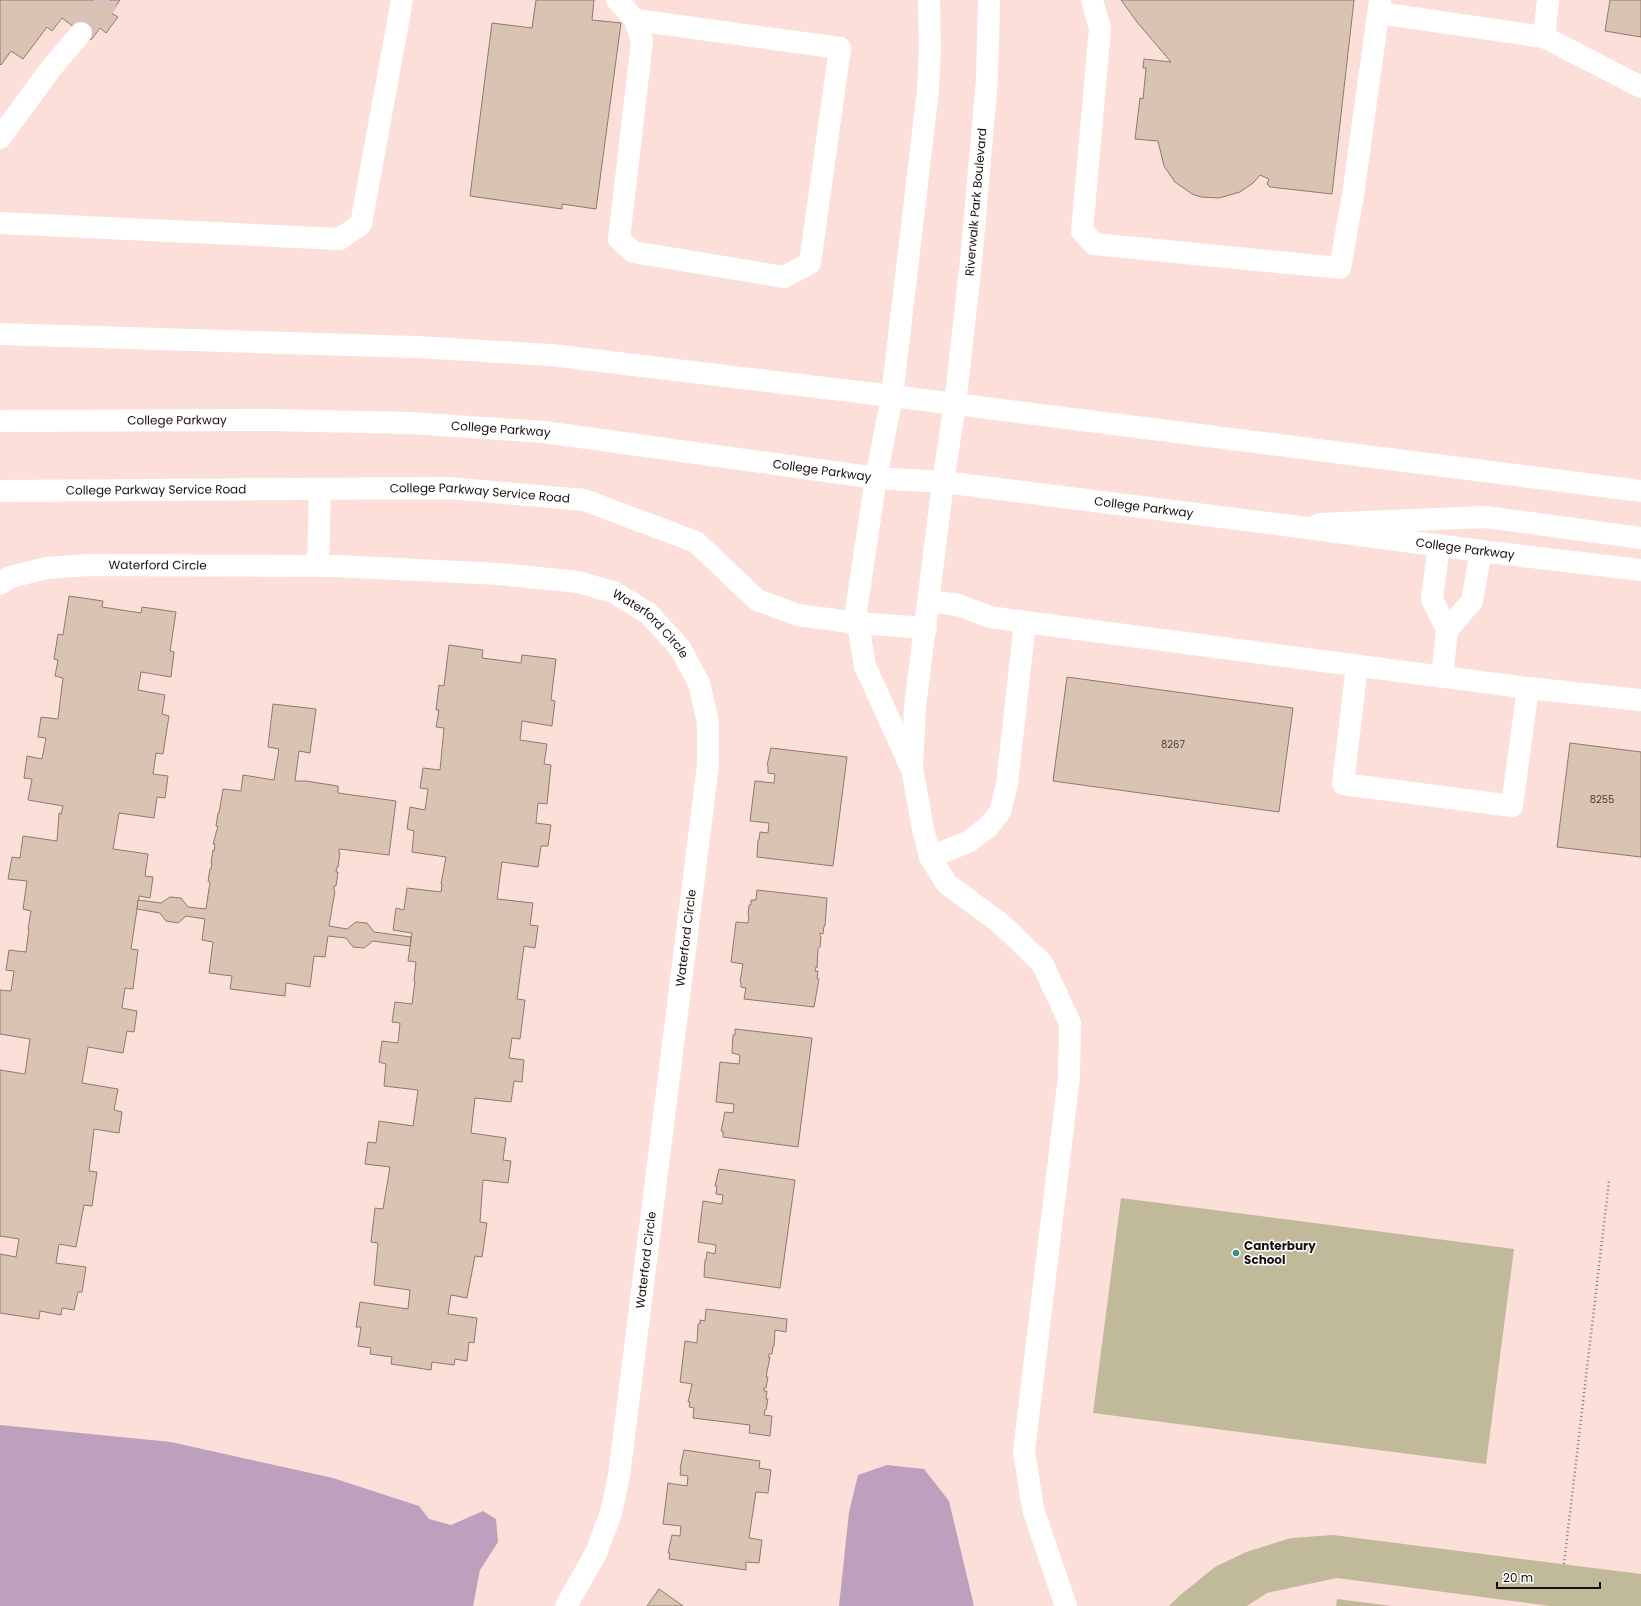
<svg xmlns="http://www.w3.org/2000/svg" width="1641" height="1606" font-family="Poppins,sans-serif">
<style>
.green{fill:#c1ba9a}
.water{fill:#bda0bd}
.building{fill:#d9c4b3;stroke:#8e7b6b}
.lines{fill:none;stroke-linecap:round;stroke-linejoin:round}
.minor-tunnel{stroke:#dac0ba;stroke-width:22;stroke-dasharray:22 11;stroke-linecap:butt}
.path{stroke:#887571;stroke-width:2.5;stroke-dasharray:1 3;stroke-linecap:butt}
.minor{stroke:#fff;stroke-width:22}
.major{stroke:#fff;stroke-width:22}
.poi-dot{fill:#438b89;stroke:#fff;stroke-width:1.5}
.labels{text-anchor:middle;stroke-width:3;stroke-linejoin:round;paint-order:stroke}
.number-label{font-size:10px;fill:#483c36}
.street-label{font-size:12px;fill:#180f0d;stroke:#fff}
.poi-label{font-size:12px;font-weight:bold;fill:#180f0d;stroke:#fff;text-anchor:start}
</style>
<rect width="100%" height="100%" fill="#fcdfd9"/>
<!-- green -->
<g class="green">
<polygon points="1121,1198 1514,1249 1486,1464 1093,1413"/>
<polygon points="1333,1535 1641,1574 1641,1606 1550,1606 1337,1578 1267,1593 1247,1606 1169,1606 1179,1596 1215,1567 1246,1552 1291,1538"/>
<polygon points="1337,1599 1392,1606 1336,1606"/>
</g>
<!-- water -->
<g class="water">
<polygon points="0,1425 171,1442 333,1478 419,1506 429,1519 451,1525 483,1511 496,1519 498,1542 480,1570 473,1606 0,1606"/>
<polygon points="887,1465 924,1469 949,1501 974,1606 839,1606 849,1512 858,1475"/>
</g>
<!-- building -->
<g class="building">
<polygon points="0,0 120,0 111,13 118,17 106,33 100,28 91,40 62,18 52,31 47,27 23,59 11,51 1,65 0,64"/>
<polygon points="536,0 594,0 592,20 621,23 596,209 562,204 562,209 470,196 492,23 532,28"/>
<polygon points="1121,0 1354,0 1332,194 1270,187 1267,184 1269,179 1260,175 1253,183 1240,192 1219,198 1201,197 1192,194 1175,182 1164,166 1158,141 1135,139 1140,98 1143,99 1146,68 1143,68 1144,59 1171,62 1137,22"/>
<polygon points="1610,0 1641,0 1641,37 1605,31"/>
<polygon points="69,596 103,601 102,607 141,613 142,607 176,612 170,651 174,652 171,677 141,672 138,690 165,695 162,714 169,716 163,754 156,753 153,774 168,776 165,798 157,797 154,818 119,813 113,849 148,854 145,876 153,877 150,898 139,896 131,949 138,950 133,989 125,988 122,1008 137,1011 134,1032 127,1031 123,1053 88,1047 82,1083 118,1089 114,1110 122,1112 119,1133 94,1129 89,1171 97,1172 92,1206 84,1205 76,1247 59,1244 56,1263 86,1267 82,1292 78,1292 74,1310 62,1308 61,1315 40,1311 39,1319 0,1313 0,1254 16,1257 19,1239 0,1236 0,1070 25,1074 30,1039 0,1034 0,990 11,991 14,971 6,970 9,950 26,952 29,929 28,929 31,911 23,909 27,881 8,879 12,857 20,858 23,836 57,841 59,813 61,814 63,806 28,800 32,779 24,778 27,756 42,759 46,738 38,737 41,717 58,719 63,678 55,676 58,660 54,659 58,634 63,635"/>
<polygon points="449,645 483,650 482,658 521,663 522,655 556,659 551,700 555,701 552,726 522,721 520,740 547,744 544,764 551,765 547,804 538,803 536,823 551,825 548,846 541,846 538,867 502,862 497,899 533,903 530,925 538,926 535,948 524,946 517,999 525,1000 520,1039 512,1038 509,1058 524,1060 522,1082 514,1081 511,1102 475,1098 471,1133 506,1138 503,1160 511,1161 508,1183 483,1180 480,1222 487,1223 482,1257 475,1256 467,1298 451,1295 448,1314 477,1318 474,1343 469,1342 467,1361 455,1359 454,1365 432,1362 431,1370 391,1364 392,1357 370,1354 371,1348 358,1346 361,1327 356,1327 360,1302 408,1309 410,1290 374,1285 378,1243 371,1242 375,1208 383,1209 390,1167 365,1164 368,1142 376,1143 379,1121 413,1126 418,1090 384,1086 386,1064 379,1062 382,1041 398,1043 400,1023 392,1022 395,1002 412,1004 415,981 414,981 416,962 408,961 412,933 393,930 396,908 404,910 407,888 441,892 442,884 441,884 446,857 412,852 414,831 407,829 410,807 425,810 428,789 420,788 423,768 440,770 444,728 436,727 439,710 436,710 439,685 444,686"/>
<polygon points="1067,677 1293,708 1279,812 1053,781"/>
<polygon points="273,704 316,709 310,753 299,751 295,781 306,781 338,786 338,793 396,801 389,855 339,849 339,853 340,853 338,867 337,867 336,872 338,872 336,886 334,886 334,890 335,891 329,926 347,929 356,922 367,923 374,932 411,937 410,946 373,941 364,948 353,947 346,938 328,936 325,957 314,956 310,987 286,983 285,996 230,989 232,976 209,973 213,942 202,940 205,919 186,916 178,923 166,921 160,913 137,909 138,900 161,903 170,897 181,898 188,907 206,909 210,882 208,881 210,869 211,869 212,863 211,863 213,850 214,851 215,844 213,844 218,826 216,826 218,813 219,813 223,789 241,791 243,775 274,780 279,749 268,747"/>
<polygon points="1570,743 1641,752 1641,857 1557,847"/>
<polygon points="771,748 847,757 833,866 757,857 758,840 759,840 760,832 768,833 769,823 750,821 755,781 774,783 775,774 768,773 768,765 767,765"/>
<polygon points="757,890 827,898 825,926 824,926 823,934 820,933 820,936 821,937 820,947 818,948 817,968 816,967 815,971 818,971 817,979 819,979 814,1007 744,999 746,988 741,987 741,982 740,982 743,964 731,962 736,922 748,923 749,916 748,915 749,905 751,905 751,900 756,900"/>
<polygon points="735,1029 812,1038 798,1147 723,1137 723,1131 721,1131 725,1112 733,1113 734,1104 716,1102 720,1062 739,1064 740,1055 732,1053 733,1035 735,1035"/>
<polygon points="719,1169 795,1180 780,1288 704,1277 705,1260 706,1260 707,1252 715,1254 716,1245 698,1242 703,1201 722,1204 723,1195 716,1194 717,1186 715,1186"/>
<polygon points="706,1309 787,1319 786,1332 775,1330 774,1346 773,1346 772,1354 769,1354 768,1357 770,1357 766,1377 768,1377 766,1388 764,1388 764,1391 767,1391 766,1399 768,1399 766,1410 765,1410 764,1415 772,1416 770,1436 749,1433 750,1425 693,1418 694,1408 689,1407 690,1402 688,1402 692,1384 680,1382 685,1341 697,1343 698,1324 700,1324 700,1320 705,1321"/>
<polygon points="684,1450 760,1461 759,1468 771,1470 768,1493 756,1492 749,1538 762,1540 759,1563 746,1562 746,1570 669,1559 670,1553 668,1553 672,1535 680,1536 681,1526 663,1524 668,1483 687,1486 688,1476 680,1475 681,1468 680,1468"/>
<polygon points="659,1589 683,1606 647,1606"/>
</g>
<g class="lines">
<!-- minor-tunnel -->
<polyline class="minor-tunnel" points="81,33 109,0"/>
<!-- path -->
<polyline class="path" points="1564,1564 1609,1181"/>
<!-- minor -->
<g class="minor">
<polyline points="617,0 635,20 642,41 619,239 633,252 784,277 810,263 840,48 635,20"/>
<polyline points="989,0 987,79 971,262 955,404 943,482 915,707 912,768 923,829 930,857 947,884 1000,923 1042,963 1070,1023 1069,1077 1024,1451 1033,1509 1066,1606"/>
<polyline points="1092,0 1100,29 1082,231 1094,244 1340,268 1353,195 1380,0"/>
<polyline points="1548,0 1544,37 1641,87"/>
<polyline points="1379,13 1544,37"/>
<polyline points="0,138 49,71 81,33"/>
<polyline points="0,223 340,239 361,224 402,0"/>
<path id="s1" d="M0 491 448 488 584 500 696 542 757 600 798 615 858 623 926 628"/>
<polyline points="1319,524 1486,517 1641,538"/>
<polyline points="1439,545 1432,599 1447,630 1442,677"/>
<polyline points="318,566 320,489"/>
<path id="s2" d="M0 584 10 577 47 568 89 565 335 566 500 574 578 582 613 592 648 613 680 648 699 683 708 722V765L619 1476 611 1513 596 1553 566 1606"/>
<polyline points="929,601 958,605 990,617 1025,622"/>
<polyline points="1447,630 1472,601 1481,551"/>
<polyline points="1357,666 1343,784 1512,806 1528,688"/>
<polyline points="910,765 865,666 856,611 876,478 892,396 928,90 930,49 929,0"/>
<polyline points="930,857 968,842 988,827 1000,812 1007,784 1025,622 1528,688 1641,700"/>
</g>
<!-- major -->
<g class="major">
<polyline points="0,334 416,347 551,355 892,396 1641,491"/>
<path id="s3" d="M0 421 270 420 411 423 544 432 876 478 943 482 1284 525 1481 551 1641 570"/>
</g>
</g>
<!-- markers -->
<circle class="poi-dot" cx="1236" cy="1253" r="4"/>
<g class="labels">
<!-- number labels -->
<g class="number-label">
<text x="1173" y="748">8267</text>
<text x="1602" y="803">8255</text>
</g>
<!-- street labels -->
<g class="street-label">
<text transform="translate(976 202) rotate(-85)" y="4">Riverwalk Park Boulevard</text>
<text dy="4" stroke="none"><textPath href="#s3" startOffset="177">College Parkway</textPath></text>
<text dy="4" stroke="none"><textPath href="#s3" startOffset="501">College Parkway</textPath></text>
<text dy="4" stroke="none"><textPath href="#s3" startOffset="825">College Parkway</textPath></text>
<text dy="4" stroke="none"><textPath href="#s1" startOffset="156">College Parkway Service Road</textPath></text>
<text dy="4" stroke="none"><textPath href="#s1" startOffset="480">College Parkway Service Road</textPath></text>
<text dy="4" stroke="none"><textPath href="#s3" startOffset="1149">College Parkway</textPath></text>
<text dy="4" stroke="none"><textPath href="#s3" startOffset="1473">College Parkway</textPath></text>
<text dy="4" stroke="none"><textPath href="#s2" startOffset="161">Waterford Circle</textPath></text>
<text dy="4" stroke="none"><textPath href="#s2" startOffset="668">Waterford Circle</textPath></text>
<text transform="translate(686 938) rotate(-83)" y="4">Waterford Circle</text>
<text transform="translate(646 1260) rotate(-83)" y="4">Waterford Circle</text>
</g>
<!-- poi labels -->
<g class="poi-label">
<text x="1244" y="1250">Canterbury<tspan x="1244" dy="14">School</tspan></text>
</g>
</g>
<!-- scale -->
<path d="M1497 1582v6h103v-6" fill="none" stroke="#180f0d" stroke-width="2"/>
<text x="1503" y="1582" font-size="12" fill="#180f0d" stroke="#ffffff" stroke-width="3" paint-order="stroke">20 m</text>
</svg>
